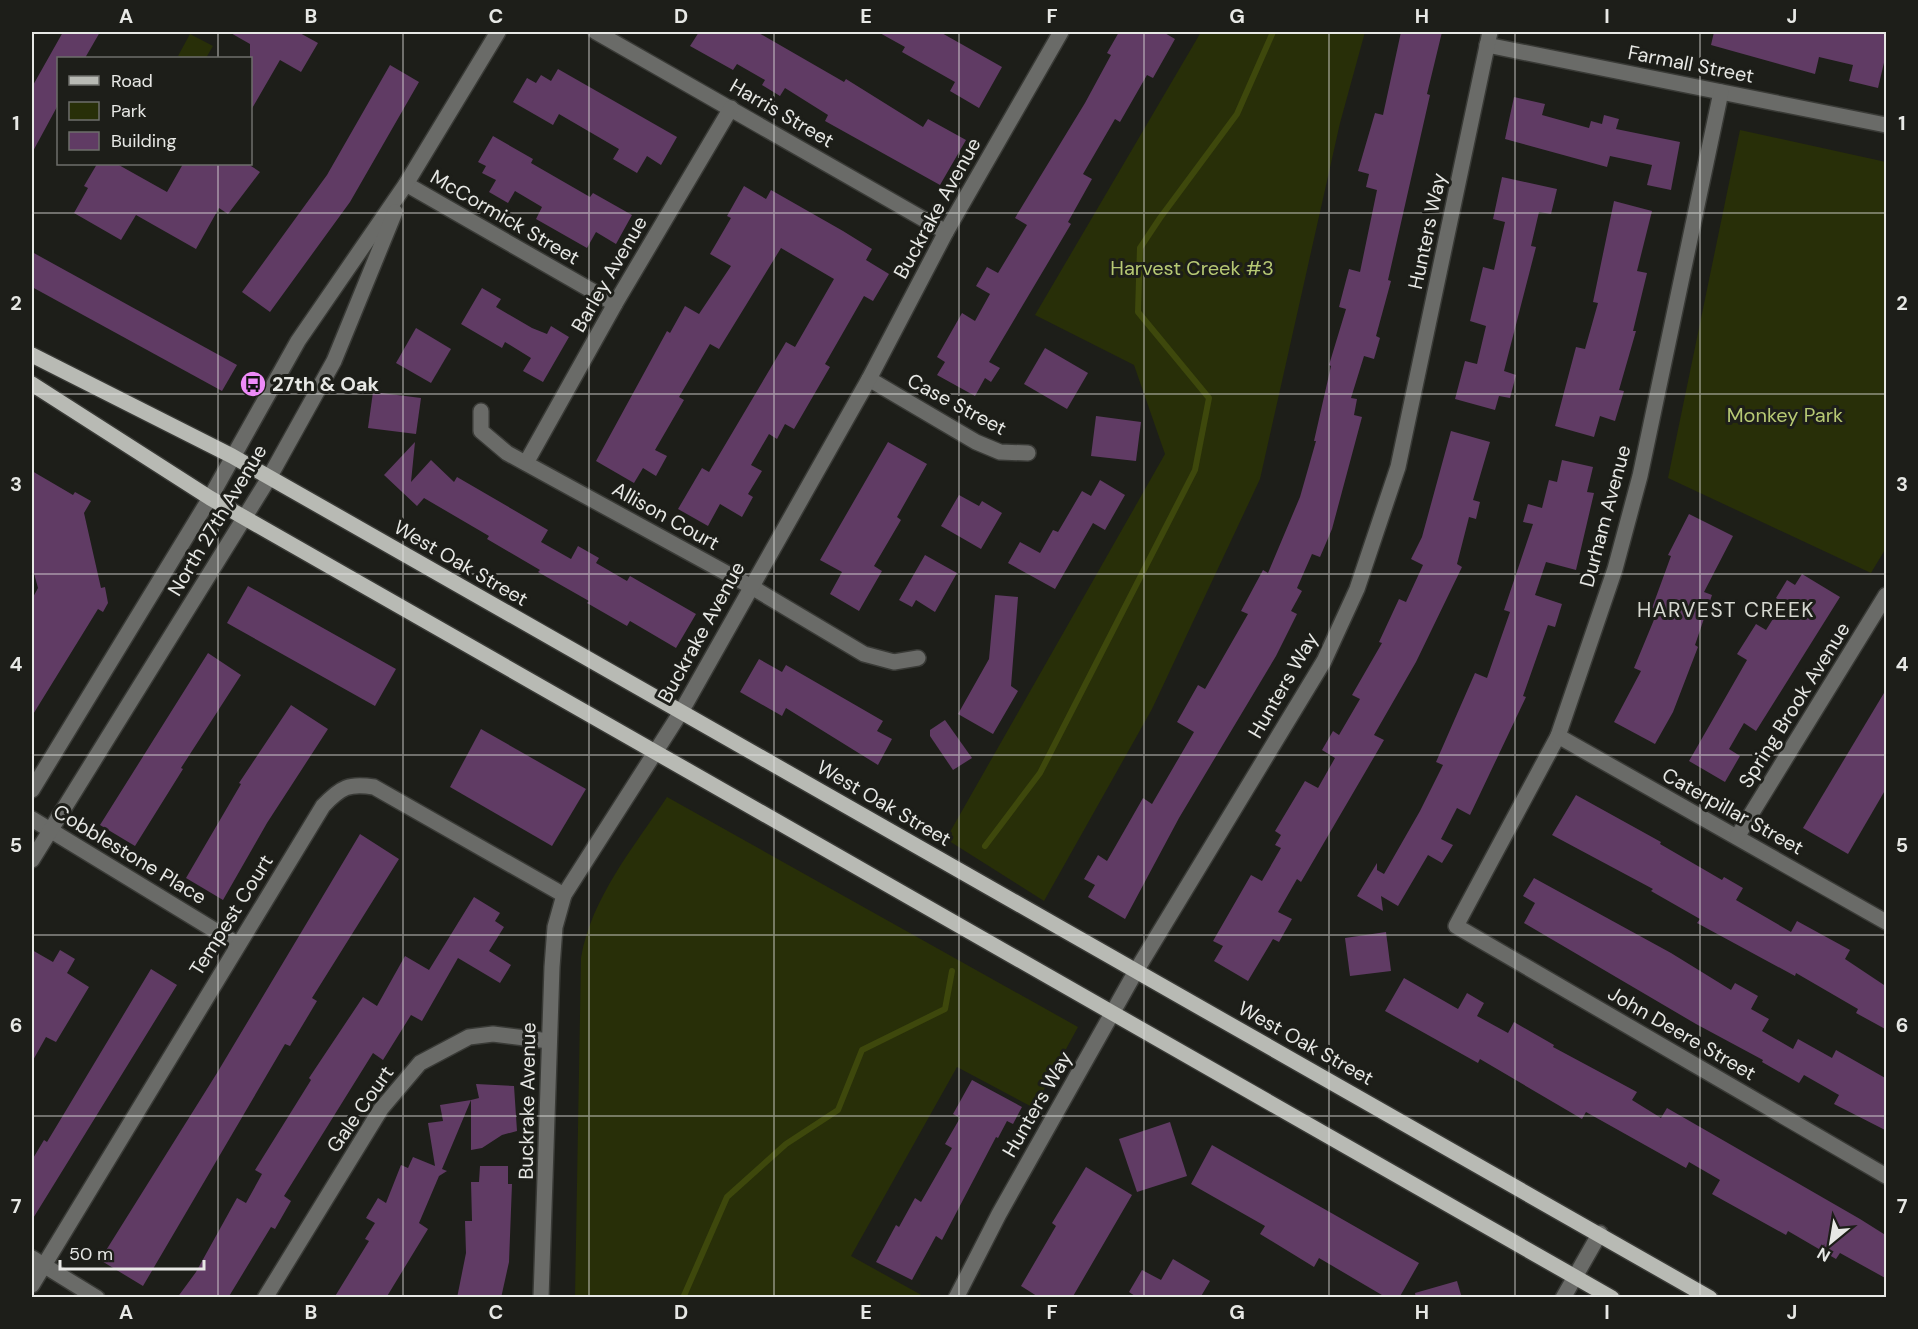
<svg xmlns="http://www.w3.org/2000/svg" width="1918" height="1329" font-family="'DM Sans',sans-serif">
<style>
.green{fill:#282f08}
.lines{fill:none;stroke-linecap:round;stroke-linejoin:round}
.stream{stroke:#3e480c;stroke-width:6}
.building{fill:#603b64}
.minor-casing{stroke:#393a36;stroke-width:18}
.major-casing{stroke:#393a36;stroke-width:18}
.minor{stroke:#6a6b68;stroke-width:15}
.major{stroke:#b8bab4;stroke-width:15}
.grid{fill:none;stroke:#e7e8e5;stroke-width:1.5;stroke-opacity:0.55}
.labels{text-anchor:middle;stroke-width:6;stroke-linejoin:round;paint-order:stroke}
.street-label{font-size:20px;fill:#e7e8e5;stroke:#1d1e19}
.park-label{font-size:20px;fill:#b7c974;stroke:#1d1e19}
.poi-label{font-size:20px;font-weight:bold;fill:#e7e8e5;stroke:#1d1e19;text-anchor:start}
.neighbourhood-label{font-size:21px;letter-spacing:1.5px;fill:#d6d8d0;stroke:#1d1e19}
.neatline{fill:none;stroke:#e7e8e5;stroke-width:2}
.grid-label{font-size:20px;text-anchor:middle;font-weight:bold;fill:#e7e8e5}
</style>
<rect width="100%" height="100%" fill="#1d1e19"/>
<!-- green -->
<g class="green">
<polygon points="1201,32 1365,32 1340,123 1260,479 1152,709 1044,901 946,839 1165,454 1134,365 1035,315"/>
<polygon points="190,34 213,46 206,58 183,58 178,56"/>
<polygon points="1740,130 1886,162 1886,548 1871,573 1668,478"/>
<path d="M667 797 1078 1027 1034 1108 957 1067 851 1256 925 1297H575L581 958C591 898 634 847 667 797Z"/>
</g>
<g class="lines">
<!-- stream -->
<g class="stream">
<polyline points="985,846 1040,773 1195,470 1209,398 1138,312 1140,248 1160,218 1237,114 1273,32"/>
<polyline points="683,1298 727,1197 786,1144 838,1110 862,1050 945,1009 952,971"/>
</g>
</g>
<!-- building -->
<g class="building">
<polygon points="63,32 100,32 85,58 58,58 58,105 32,153 32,87"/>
<polygon points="229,32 298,32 318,43 301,72 280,60 250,112 250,44"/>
<polygon points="699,32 757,32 844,82 846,79 923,127 928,119 966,140 940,185 825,121 828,115 785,88 780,96 762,85 765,80 737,64 733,70 690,46"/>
<polygon points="878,32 940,32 1002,67 979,108 950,91 955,82 902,52 905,47"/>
<polygon points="1119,32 1163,32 1175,39 1153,78 1147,75 1120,122 1115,119 1083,174 1092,179 1068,222 1071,224 989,362 1000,368 991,382 985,378 975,396 937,375 945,362 937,357 962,313 975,321 990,294 976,286 987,267 998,273 1027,225 1015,218 1085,103 1111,55 1107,53"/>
<polygon points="1401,32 1442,32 1427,94 1430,95 1388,280 1391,281 1376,336 1380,338 1374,359 1364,356 1351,398 1357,399 1354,415 1362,417 1332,529 1320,557 1312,554 1297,588 1302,591 1291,611 1297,614 1276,656 1179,818 1125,919 1088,897 1095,885 1084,879 1098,855 1107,861 1143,798 1152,804 1194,732 1177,722 1198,685 1205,689 1248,614 1241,611 1263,570 1268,573 1300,497 1316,441 1314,441 1331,366 1329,365 1346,309 1339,307 1349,269 1360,272 1377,190 1366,187 1369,174 1358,171 1375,113 1383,115"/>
<polygon points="1714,32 1887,33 1887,50 1878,88 1849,81 1853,65 1819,57 1815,74 1711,45"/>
<polygon points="390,65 419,82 350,202 270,312 242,292 327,175"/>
<polygon points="558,69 677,137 661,165 647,156 637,173 613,159 619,149 559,114 553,125 513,102 527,78 536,83 541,75 551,81"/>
<polygon points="1514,97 1545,104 1542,115 1560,120 1589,128 1591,121 1602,124 1604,115 1619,119 1616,129 1680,142 1671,190 1647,185 1652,165 1610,156 1607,167 1505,139"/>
<polygon points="493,136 533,159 531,163 590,197 593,193 632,215 616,244 596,232 587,248 536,219 542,207 515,191 508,203 489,192 496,180 482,173 486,166 478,162"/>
<polygon points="97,164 117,164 167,192 183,164 248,164 260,172 228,214 219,208 196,249 136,215 121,240 74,213 88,188 84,186"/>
<polygon points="1502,177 1557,189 1551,214 1539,212 1531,246 1536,247 1504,371 1516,375 1510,398 1499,396 1495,410 1455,399 1465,361 1477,364 1486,326 1470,321 1483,267 1494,270 1505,222 1493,219"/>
<polygon points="744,186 766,199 771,190 843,231 872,249 866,260 889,274 873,301 864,296 825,364 830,367 794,429 785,424 777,439 769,434 751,465 762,471 748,494 753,497 742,517 720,504 708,526 678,509 702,468 709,472 786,342 795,347 834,279 781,248 719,349 710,344 679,397 684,400 655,450 667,456 656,476 643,468 634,483 596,461 667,331 670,333 685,306 699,314 731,266 710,254 731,218 727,216"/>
<polygon points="1614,201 1652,211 1637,271 1647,273 1633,331 1636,331 1619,390 1624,391 1615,421 1600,416 1594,437 1555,426 1576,347 1585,349 1598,303 1593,302"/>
<polygon points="32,252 237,365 222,391 32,287"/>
<polygon points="482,288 501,299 496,307 532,328 547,334 551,326 569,337 543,382 523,371 531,358 505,342 502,348 461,324"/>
<polygon points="416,328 451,349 431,383 396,363"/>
<polygon points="1045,348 1088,373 1067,409 1024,384"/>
<polygon points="373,392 421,398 416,434 368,428"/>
<polygon points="1096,416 1141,422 1136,461 1091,456"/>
<polygon points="1451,431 1490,442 1473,500 1480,502 1476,519 1469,517 1457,564 1462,567 1416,662 1374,735 1384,740 1301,882 1297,879 1278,912 1292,919 1279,942 1273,939 1248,981 1214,961 1223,946 1213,941 1251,875 1262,881 1281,848 1275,845 1281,835 1275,831 1305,781 1318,788 1335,758 1322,750 1333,731 1339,735 1360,699 1352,695 1382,643 1379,642 1399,599 1406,602 1423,565 1411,559 1422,537"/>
<polygon points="415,442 411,482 431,460 454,482 457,477 548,530 541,542 571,559 578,546 599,558 596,563 627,581 630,576 696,614 676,648 630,621 627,626 587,603 589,601 538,572 540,570 487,539 489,536 424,498 417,506 384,475"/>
<polygon points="888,442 927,464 897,517 901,520 874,566 882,571 859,611 830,594 842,572 820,560"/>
<polygon points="1562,460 1593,467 1587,492 1594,493 1576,570 1546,562 1535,595 1562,604 1555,627 1548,625 1523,696 1526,697 1470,815 1457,808 1441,839 1453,845 1442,863 1428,855 1398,906 1381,896 1383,911 1357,896 1377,863 1377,870 1384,874 1420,811 1443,765 1436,762 1475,673 1487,678 1510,612 1504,610 1533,524 1523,522 1528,504 1542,508 1549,480 1557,482"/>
<polygon points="32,471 73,495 75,492 91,501 84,513 101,588 105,587 108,603 103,612 98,609 32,716 32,599 38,588 32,566"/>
<polygon points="1100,480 1125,495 1105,530 1093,523 1055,589 1008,563 1020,542 1040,553 1053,530 1058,532 1082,491 1091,496"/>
<polygon points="959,495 979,506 982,501 1002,513 981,549 941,526"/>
<polygon points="1689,514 1733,536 1704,592 1712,595 1695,645 1698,647 1673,712 1655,744 1614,722 1641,671 1634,668 1658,610 1652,608 1671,556 1668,555"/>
<polygon points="925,555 957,573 935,612 916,600 912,607 899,600"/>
<polygon points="1802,574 1840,597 1756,731 1744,723 1729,749 1740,756 1725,782 1689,761 1747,660 1737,654 1756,624 1766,630 1783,603 1776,598 1787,580 1795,585"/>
<polygon points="248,586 396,669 375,706 227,623"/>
<polygon points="995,595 1018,597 1011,686 1018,691 993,734 958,714 989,659"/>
<polygon points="208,653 241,675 181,768 183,769 135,846 100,825"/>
<polygon points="759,659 782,672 786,665 883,721 877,731 892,739 878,765 786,708 782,716 740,692"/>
<polygon points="1887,688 1887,787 1848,854 1803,828"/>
<polygon points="291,705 328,729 267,823 223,900 186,878 241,784 239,783"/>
<polygon points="945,720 972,758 953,770 930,736 930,730"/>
<polygon points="481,729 586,789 552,846 450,787"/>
<polygon points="1576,795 1661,842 1660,844 1722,880 1724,877 1743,888 1736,900 1791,932 1797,921 1850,950 1845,959 1887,987 1887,1030 1856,1013 1858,1009 1796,973 1795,976 1697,923 1700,919 1651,891 1653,889 1552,835"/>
<polygon points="360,834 399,859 312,998 317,1001 290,1046 285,1044 143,1286 100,1260 217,1073"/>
<polygon points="1534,878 1671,953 1731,990 1735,983 1758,996 1751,1009 1769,1019 1762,1031 1793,1049 1798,1039 1832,1058 1836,1050 1887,1079 1887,1131 1834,1104 1839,1095 1804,1075 1799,1083 1762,1062 1763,1060 1696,1024 1524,923 1535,903 1523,896"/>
<polygon points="474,897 500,913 495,921 504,927 489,951 511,965 500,983 458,958 422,1021 411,1015 383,1060 373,1053 284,1196 291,1201 275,1229 271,1227 228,1298 177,1298 196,1272 237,1198 246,1203 262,1174 255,1170 311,1080 309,1078 363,997 377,1006 405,956 429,970"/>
<polygon points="1386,932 1391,971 1350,976 1345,938"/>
<polygon points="32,950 53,962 60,950 75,959 67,973 89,987 56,1042 46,1037 32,1062"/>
<polygon points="151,969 177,985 32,1220 32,1160 44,1140 47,1142"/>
<polygon points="1404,978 1458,1009 1467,993 1484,1003 1477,1016 1508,1033 1514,1022 1554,1045 1553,1047 1637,1092 1632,1100 1661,1118 1667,1108 1860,1219 1887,1236 1887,1279 1840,1253 1836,1259 1788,1231 1786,1235 1712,1194 1720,1180 1689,1162 1686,1168 1586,1112 1582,1119 1480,1059 1478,1063 1385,1011"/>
<polygon points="972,1080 1022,1107 1013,1124 1007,1121 998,1138 996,1137 942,1240 936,1236 912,1280 876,1262 896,1225 899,1227 915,1198 921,1202 952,1148 945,1144 960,1118 953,1114"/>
<polygon points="476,1084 514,1086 517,1131 502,1135 482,1148 471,1150 471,1100 479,1098"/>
<polygon points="471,1100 442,1169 447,1171 439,1176 419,1223 428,1229 386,1298 334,1298 369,1241 365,1239 375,1223 366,1218 378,1198 386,1203 401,1165 408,1168 413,1157 435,1166 428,1123 443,1121 440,1105"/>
<polygon points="1170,1122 1187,1176 1137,1192 1119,1139"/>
<polygon points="1212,1145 1419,1263 1399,1298 1387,1298 1319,1258 1314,1267 1260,1234 1265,1226 1191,1184"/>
<polygon points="480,1166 508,1166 508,1184 512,1184 509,1262 501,1298 457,1298 466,1253 465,1221 472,1221 471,1182 479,1182"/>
<polygon points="1086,1167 1132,1195 1072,1298 1040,1298 1021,1286 1056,1226 1052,1223"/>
<polygon points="1173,1259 1210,1281 1200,1298 1138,1298 1129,1292 1142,1270 1161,1280"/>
<polygon points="1457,1281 1462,1298 1416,1298 1415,1293"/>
</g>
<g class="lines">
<!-- minor casing -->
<g class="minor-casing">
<g id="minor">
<polyline points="596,32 946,232"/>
<polyline points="1487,45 1886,125"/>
<polyline points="1721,92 1640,476 1615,569 1558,736 1456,926 1886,1176"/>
<polyline points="406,184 615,304"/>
<polyline points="869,379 976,442 1000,452 1028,453"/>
<polyline points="481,411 481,431 507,453 750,586 864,654 894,662 918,658"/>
<polyline points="526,463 615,304 731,108"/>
<polyline points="1558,736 1886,922"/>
<polyline points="32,790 210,498 298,341 406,184 498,32"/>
<polyline points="32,819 237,944"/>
<polyline points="1737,837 1886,595"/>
<polyline points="32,860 269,478 334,361 395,212"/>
<polyline points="32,1258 97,1298"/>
<path d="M32 1285 323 806C341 787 349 783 374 787L564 895"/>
<polyline points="265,1298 381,1109 420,1063 469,1037 493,1034 549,1041"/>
<polyline points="541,1298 552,967 555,927 564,895 681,712 869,379 946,232 1061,32"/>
<polyline points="956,1298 999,1214 1136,971 1324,661 1357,589 1398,467 1490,32"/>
<polyline points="1563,1298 1600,1233"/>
</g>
</g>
<!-- major casing -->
<g class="major-casing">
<g id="major">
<polyline points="32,355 232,456 1710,1298"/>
<polyline points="32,384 210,498 1612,1298"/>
</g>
</g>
<!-- minor -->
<use href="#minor" class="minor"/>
<!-- major -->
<use href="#major" class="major"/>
</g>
<!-- grid -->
<path class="grid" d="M218 32V58M403 32V1298M589 32V1298M774 32V1298M959 32V1298M1144 32V1298M1329 32V1298M1515 32V1298M1700 32V1298M218 164V1298M32 213H1886M32 394H1886M32 574H1886M32 755H1886M32 935H1886M32 1116H1886"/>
<!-- icons -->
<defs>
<g id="bus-disc" transform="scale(1.35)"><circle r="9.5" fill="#ee8bf8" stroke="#1d1e19"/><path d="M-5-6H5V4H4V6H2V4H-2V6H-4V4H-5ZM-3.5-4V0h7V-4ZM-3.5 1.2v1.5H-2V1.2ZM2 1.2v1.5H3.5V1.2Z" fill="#111"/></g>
</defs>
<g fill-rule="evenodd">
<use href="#bus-disc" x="253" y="384"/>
</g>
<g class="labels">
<!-- street labels -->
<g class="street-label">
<text transform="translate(1691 64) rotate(11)" y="7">Farmall Street</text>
<text transform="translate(782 113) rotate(30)" y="7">Harris Street</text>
<text transform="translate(937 208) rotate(-61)" y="7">Buckrake Avenue</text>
<text transform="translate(505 217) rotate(30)" y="7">McCormick Street</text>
<text transform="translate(1427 231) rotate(-78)" y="7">Hunters Way</text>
<text transform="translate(609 274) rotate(-60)" y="7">Barley Avenue</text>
<text transform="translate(957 404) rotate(28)" y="7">Case Street</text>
<text transform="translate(666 516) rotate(29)" y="7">Allison Court</text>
<text transform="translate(1605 516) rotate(-75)" y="7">Durham Avenue</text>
<text transform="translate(217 520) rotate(-59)" y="7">North 27th Avenue</text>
<text transform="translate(461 563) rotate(30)" y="7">West Oak Street</text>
<text transform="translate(701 632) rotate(-61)" y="7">Buckrake Avenue</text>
<text transform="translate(1283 685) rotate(-60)" y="7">Hunters Way</text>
<text transform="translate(1794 705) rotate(-58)" y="7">Spring Brook Avenue</text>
<text transform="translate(884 803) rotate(30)" y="7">West Oak Street</text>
<text transform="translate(1733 811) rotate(29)" y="7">Caterpillar Street</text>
<text transform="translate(130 854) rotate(31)" y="7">Cobblestone Place</text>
<text transform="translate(231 915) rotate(-58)" y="7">Tempest Court</text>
<text transform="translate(1682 1033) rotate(30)" y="7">John Deere Street</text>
<text transform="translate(1306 1043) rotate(29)" y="7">West Oak Street</text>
<text transform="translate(527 1101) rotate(-89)" y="7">Buckrake Avenue</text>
<text transform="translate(1037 1104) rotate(-60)" y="7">Hunters Way</text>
<text transform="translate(360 1109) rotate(-55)" y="7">Gale Court</text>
</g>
<!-- park labels -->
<g class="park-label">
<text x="1192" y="275">Harvest Creek #3</text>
<text x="1785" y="422">Monkey Park</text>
</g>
<!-- poi labels -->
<g class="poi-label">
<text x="272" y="391">27th &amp; Oak</text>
</g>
<!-- neighbourhood labels -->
<g class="neighbourhood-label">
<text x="1726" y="617">HARVEST CREEK</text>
</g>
</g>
<!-- border -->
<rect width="1918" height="1329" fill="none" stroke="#1d1e19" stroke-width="66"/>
<!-- legend -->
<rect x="57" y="57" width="195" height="108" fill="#1d1e19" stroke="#6e6f6b" stroke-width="1.5"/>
<rect x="69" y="76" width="30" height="9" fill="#b8bab4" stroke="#6e6f6b" stroke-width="1.5"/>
<text x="111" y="87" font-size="18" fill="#e7e8e5">Road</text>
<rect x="69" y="102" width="30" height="18" fill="#282f08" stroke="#6e6f6b" stroke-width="1.5"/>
<text x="111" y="117" font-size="18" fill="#e7e8e5">Park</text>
<rect x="69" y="132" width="30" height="18" fill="#603b64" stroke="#6e6f6b" stroke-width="1.5"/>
<text x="111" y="147" font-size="18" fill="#e7e8e5">Building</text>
<!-- north arrow -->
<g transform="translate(1831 1242) rotate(210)" stroke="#1d1e19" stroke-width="4.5" paint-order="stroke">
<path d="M0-4.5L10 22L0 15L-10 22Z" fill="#e7e8e5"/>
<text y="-9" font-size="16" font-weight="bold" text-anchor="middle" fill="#e7e8e5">N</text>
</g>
<!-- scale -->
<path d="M60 1260v9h144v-9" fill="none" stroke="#e7e8e5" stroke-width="3"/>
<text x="69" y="1260" font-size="18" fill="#e7e8e5" stroke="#1d1e19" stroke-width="4.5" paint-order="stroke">50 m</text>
<rect x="33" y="33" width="1852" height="1263" class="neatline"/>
<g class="grid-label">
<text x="126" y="23">A</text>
<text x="311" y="23">B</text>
<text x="496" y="23">C</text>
<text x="681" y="23">D</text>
<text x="866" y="23">E</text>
<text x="1052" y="23">F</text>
<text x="1237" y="23">G</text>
<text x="1422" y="23">H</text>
<text x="1607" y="23">I</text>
<text x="1792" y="23">J</text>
<text x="16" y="130">1</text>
<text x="1902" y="130">1</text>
<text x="16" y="310">2</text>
<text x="1902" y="310">2</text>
<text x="16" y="491">3</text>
<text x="1902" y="491">3</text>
<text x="16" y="671">4</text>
<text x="1902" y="671">4</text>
<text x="16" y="852">5</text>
<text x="1902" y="852">5</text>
<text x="16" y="1032">6</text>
<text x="1902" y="1032">6</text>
<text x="16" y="1213">7</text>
<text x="1902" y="1213">7</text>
<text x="126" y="1319">A</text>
<text x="311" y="1319">B</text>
<text x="496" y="1319">C</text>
<text x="681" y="1319">D</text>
<text x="866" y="1319">E</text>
<text x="1052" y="1319">F</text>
<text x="1237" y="1319">G</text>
<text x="1422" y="1319">H</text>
<text x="1607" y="1319">I</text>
<text x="1792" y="1319">J</text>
</g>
</svg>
